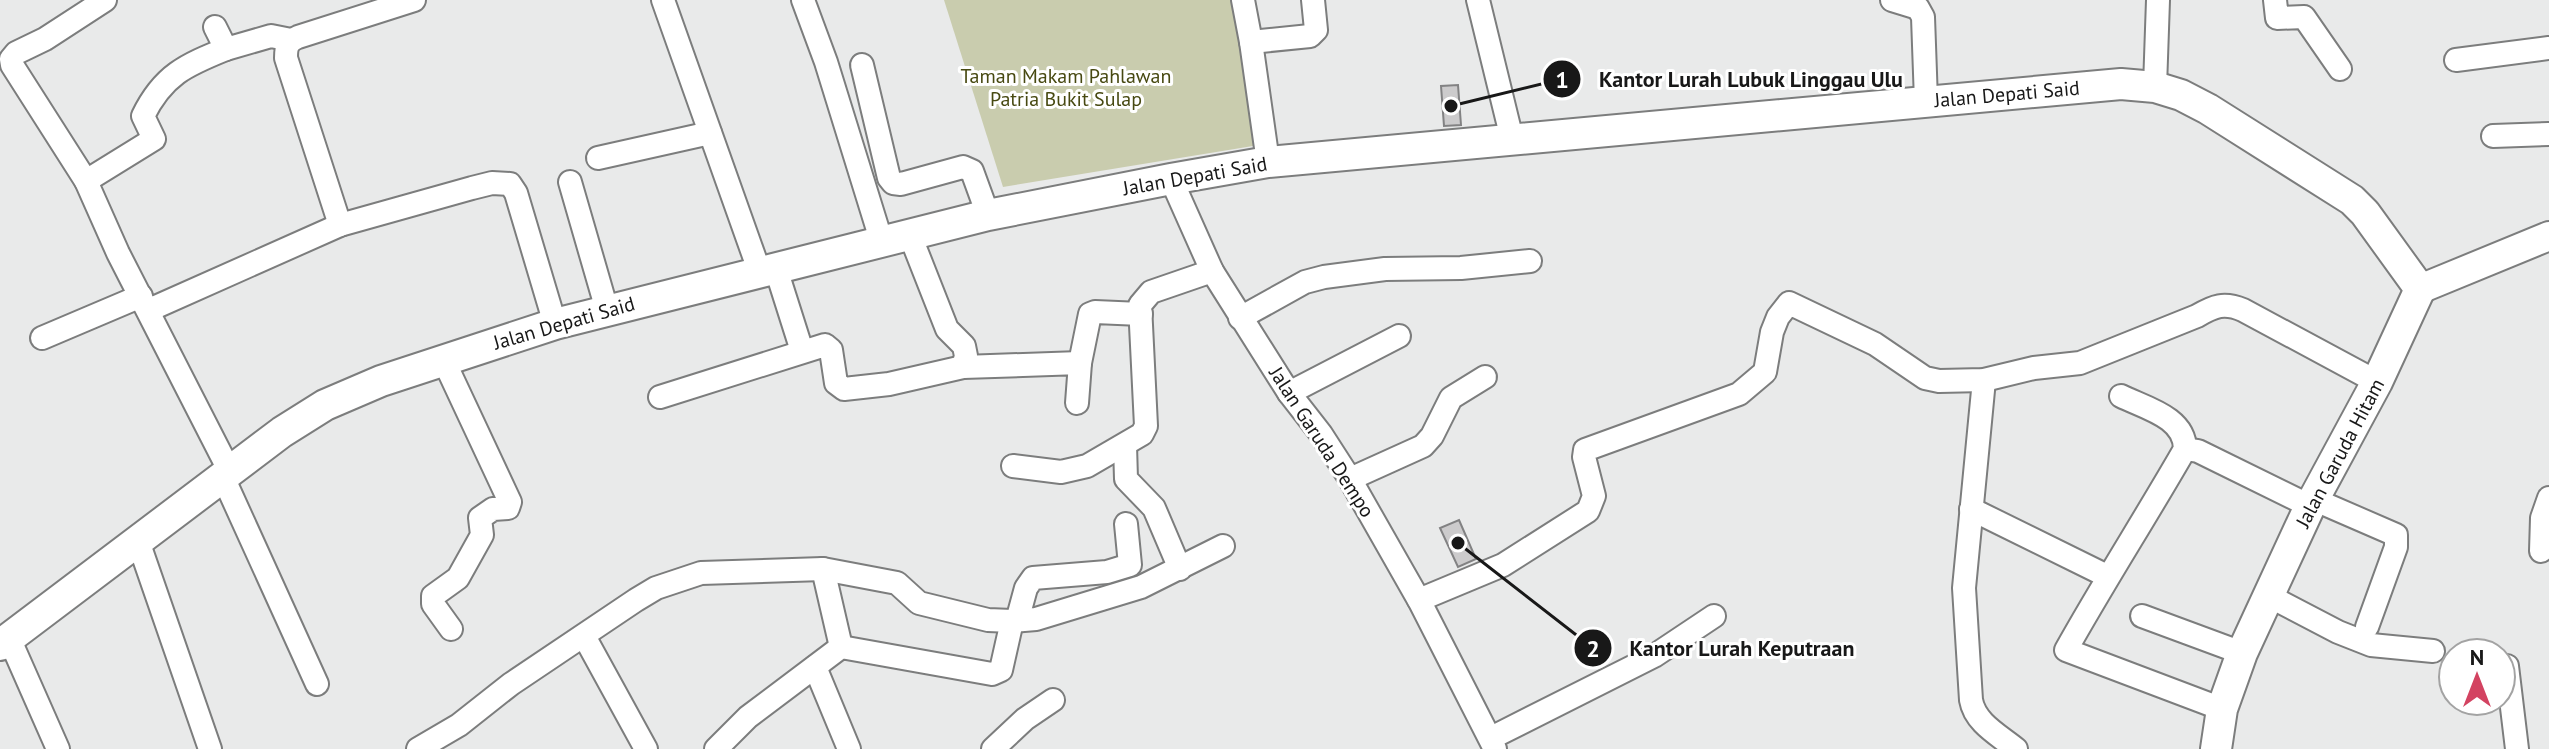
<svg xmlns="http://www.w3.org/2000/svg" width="2549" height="749" font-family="'PT Sans',sans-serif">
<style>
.green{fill:#c9ccae}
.building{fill:#cccbcc;stroke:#828283;stroke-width:2}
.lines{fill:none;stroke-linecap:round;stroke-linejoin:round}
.minor-casing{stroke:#7c7d7d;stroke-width:26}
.tertiary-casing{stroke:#7c7d7d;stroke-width:32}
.secondary-casing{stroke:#7c7d7d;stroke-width:34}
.minor{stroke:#fff;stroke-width:22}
.tertiary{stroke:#fff;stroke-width:28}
.secondary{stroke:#fff;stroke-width:30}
.labels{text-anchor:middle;stroke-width:6;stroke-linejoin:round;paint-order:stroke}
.park-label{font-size:20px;fill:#474911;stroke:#fff}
.street-label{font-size:20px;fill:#181818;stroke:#fff}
.leader{fill:none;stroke:#181818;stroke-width:3}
.callout-dot{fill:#181818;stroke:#fff;stroke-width:3}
.mark-label{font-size:24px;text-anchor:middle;font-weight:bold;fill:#fff}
.callout-label{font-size:22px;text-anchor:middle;font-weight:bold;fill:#181818;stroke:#fff;stroke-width:6;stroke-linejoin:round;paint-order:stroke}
</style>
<rect width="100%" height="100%" fill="#e9eaea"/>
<!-- green -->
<polygon class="green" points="944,0 1234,0 1259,145 1003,187"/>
<!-- building -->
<g class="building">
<polygon points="1458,85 1461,125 1444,126 1441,86"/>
<polygon points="1459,520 1476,559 1458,567 1440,528"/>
</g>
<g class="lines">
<!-- minor casing -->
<g class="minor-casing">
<g id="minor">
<polyline points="663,0 760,273"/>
<polyline points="803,0 826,62 882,243"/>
<polyline points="1243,0 1251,42 1268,162"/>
<polyline points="1478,0 1512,139"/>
<polyline points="1892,0 1918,8 1923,17 1926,101"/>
<polyline points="2275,0 2277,18 2304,17 2340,69"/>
<polyline points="215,27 226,49 271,36 291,40"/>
<polyline points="1251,42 1310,36 1316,30 1313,0"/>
<path d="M226 49C186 65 163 75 143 116L154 139 86 181 118 253 230 472"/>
<polyline points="2456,60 2549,48"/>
<polyline points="862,65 889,178 893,183 901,184 963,167 972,171 988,215"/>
<polyline points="2155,87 2158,0"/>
<polyline points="2493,136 2549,134"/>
<polyline points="598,158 710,133"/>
<polyline points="1171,179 1212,271 1289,393 1321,434 1350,479 1420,602 1495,749"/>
<polyline points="86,181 12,65 11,59 16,53 45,39 105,0"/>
<polyline points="570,182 607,310"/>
<path d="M340 225 286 58C286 47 287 42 298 37L414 0"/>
<polyline points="910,235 947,329 964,346 966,356 963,367"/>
<polyline points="776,269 802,351"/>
<polyline points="149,310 340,225 472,188 492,183 510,184 516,193 555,324"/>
<polyline points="1240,318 1305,282 1324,277 1385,269 1461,268 1530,261"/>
<polyline points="42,338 141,296"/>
<polyline points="444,361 510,502 508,508 493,509 480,518 482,535 458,578 433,596 433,604 451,629"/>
<polyline points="1080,363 1090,314 1095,312 1141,314"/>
<path d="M1984 380 1964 588 1971 700C1975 723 1999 735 2016 749"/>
<polyline points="1289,393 1399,336"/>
<path d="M2121 396C2145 408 2185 417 2185 449 2146 517 2104 582 2066 650L2222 709"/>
<polyline points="660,397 825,345 831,350 836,383 844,389 889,384 963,367 1080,363 1077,403"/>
<polyline points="1125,445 1126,479 1154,508 1180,569"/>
<polyline points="2185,449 2198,451 2310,506"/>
<polyline points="1013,466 1061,472 1087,466 1142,434 1146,426 1140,305 1151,292 1212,271"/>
<polyline points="223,477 317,684"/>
<polyline points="1350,479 1423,446 1432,436 1451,398 1485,377"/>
<polyline points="2313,499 2396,535 2396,547 2367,627"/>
<polyline points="1971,509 2107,576"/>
<polyline points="138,541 210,749"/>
<polyline points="2541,551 2542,518 2549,498"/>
<polyline points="823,569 841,647"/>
<polyline points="2269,596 2338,632 2371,645 2433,651"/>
<path d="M1419 600 1503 565 1588 511 1594 496 1584 457 1585 450 1739 394 1765 372 1772 332 1778 317 1789 303 1875 344 1925 378 1939 381 1984 380 2034 368 2080 363 2197 316C2214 306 2224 302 2243 310L2377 382"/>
<polyline points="2142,616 2242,653"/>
<polyline points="1017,621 1026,588 1033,578 1107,572 1130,565 1126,524"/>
<polyline points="584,636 646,749"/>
<polyline points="9,638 58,749"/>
<polyline points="2507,666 2517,749"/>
<polyline points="815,667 849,749"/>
<polyline points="1491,738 1654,656 1714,616"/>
<polyline points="418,749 459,725 511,684 636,600 656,588 701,573 823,569 897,583 919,603 988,620 1012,621 1036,619 1141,587 1223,546"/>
<polyline points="716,749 748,717 841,647 992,674 1001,670 1012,621"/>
<polyline points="993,749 1025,719 1053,700"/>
</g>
</g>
<!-- tertiary casing -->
<g class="tertiary-casing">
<polyline id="tertiary" points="2420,289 2549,236"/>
</g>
<!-- secondary casing -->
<g class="secondary-casing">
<polyline id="secondary" points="0,645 282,432 325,405 381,381 555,324 988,215 1171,179 1268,162 2121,84 2155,87 2181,95 2208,109 2352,200 2365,213 2420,289 2377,382 2310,506 2242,653 2222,709 2216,749"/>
</g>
<!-- minor -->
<use href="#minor" class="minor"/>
<!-- tertiary -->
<use href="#tertiary" class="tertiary"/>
<!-- secondary -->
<use href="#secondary" class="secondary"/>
</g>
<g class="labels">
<!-- park labels -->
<g class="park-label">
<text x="1066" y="83">Taman Makam Pahlawan<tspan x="1066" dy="23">Patria Bukit Sulap</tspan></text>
</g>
<!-- street labels -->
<g class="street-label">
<text transform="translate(2007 94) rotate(-5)" y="7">Jalan Depati Said</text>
<text transform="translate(1195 176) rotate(-10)" y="7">Jalan Depati Said</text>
<text transform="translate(564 323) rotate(-16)" y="7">Jalan Depati Said</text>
<text transform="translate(1322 442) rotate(57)" y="7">Jalan Garuda Dempo</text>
<text transform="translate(2340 453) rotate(-62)" y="7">Jalan Garuda Hitam</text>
</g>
</g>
<!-- callouts -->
<path class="leader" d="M1451 106L1562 79M1458 543L1593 648"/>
<g class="callout-dot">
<circle cx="1451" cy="106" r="8"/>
<circle cx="1458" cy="543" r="8"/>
<circle cx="1562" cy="79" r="20"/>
<circle cx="1593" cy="648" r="20"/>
</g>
<g class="mark-label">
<text x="1562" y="88">1</text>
<text x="1593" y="657">2</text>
</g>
<g class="callout-label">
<text x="1751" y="87">Kantor Lurah Lubuk Linggau Ulu</text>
<text x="1742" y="656">Kantor Lurah Keputraan</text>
</g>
<!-- north arrow -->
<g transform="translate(2477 677)"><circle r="38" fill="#ffffff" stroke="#a3a3a3" stroke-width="2"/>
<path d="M0-6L14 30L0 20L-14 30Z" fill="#d34361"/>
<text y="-12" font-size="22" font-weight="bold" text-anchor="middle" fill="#181818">N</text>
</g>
</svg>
